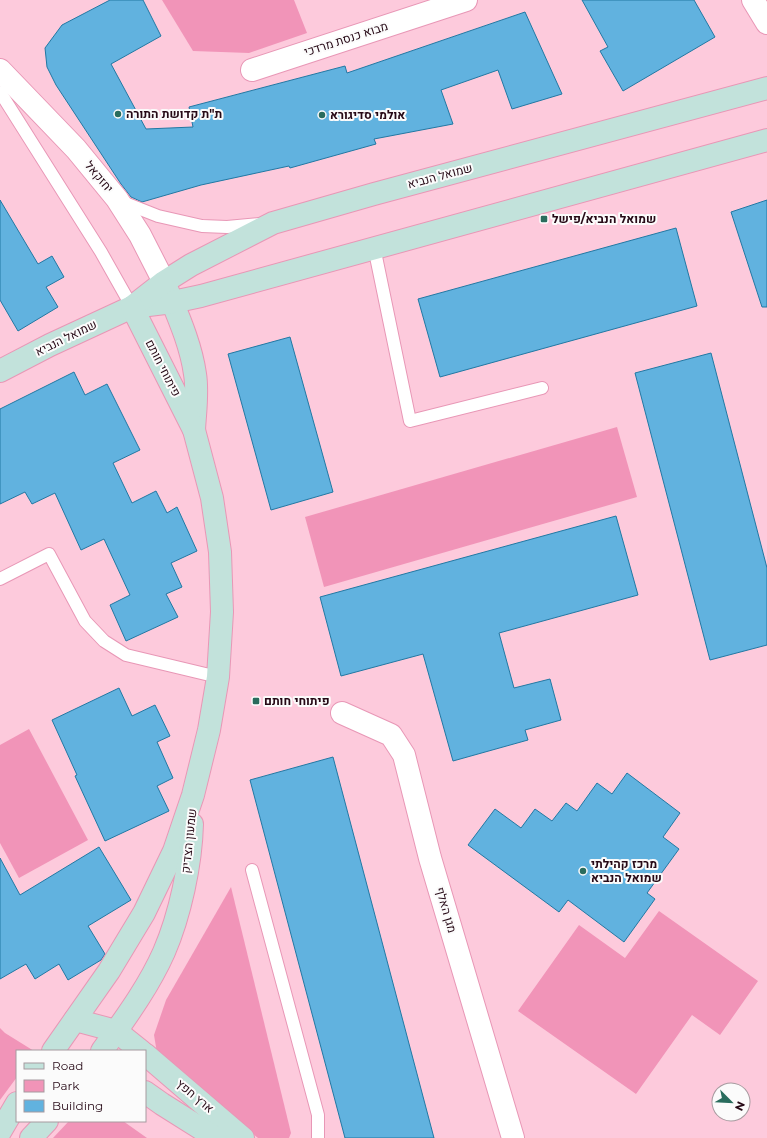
<svg xmlns="http://www.w3.org/2000/svg" width="767" height="1138" font-family="Montserrat,Heebo,sans-serif">
<style>
.green{fill:#f194b8}
.building{fill:#61b2df;stroke:#2278a3}
.lines{fill:none;stroke-linecap:round;stroke-linejoin:round}
.lane-casing{stroke:#e897b6;stroke-width:14}
.street-casing{stroke:#e897b6;stroke-width:24}
.secondary-casing{stroke:#e897b6;stroke-width:24}
.lane{stroke:#fff;stroke-width:12}
.street{stroke:#fff;stroke-width:22}
.secondary{stroke:#c2e2db;stroke-width:22}
.poi-dot{fill:#296c5d;stroke:#fbfbfb;stroke-width:1.5}
.labels{text-anchor:middle;stroke-width:4;stroke-linejoin:round;paint-order:stroke}
.street-label{font-size:12px;fill:#260916;stroke:#fbfbfb}
.poi-label{font-size:12px;font-weight:bold;fill:#260916;stroke:#fbfbfb;text-anchor:start}
</style>
<rect width="100%" height="100%" fill="#fdcadc"/>
<!-- green -->
<g class="green">
<polygon points="162,0 294,0 307,33 249,53 193,51"/>
<polygon points="617,427 637,497 324,587 305,517"/>
<polygon points="29,729 88,840 19,878 0,843 0,745"/>
<polygon points="231,887 291,1133 289,1138 258,1138 157,1053 154,1035 166,1000"/>
<polygon points="659,911 758,981 720,1035 692,1015 636,1094 518,1011 579,925 625,958"/>
<polygon points="0,1028 5,1033 34,1051 17,1051 17,1077 0,1100"/>
<polygon points="69,1121 123,1121 147,1138 53,1138"/>
</g>
<!-- building -->
<g class="building">
<polygon points="110,0 143,0 161,36 111,64 146,129 193,127 189,107 345,66 347,73 525,12 562,94 512,109 498,70 441,90 453,124 374,139 376,144 290,168 289,166 201,185 142,202 131,197 121,184 56,85 47,67 45,48 62,25"/>
<polygon points="582,0 694,0 715,37 623,91 600,51 608,47"/>
<polygon points="0,200 38,264 52,256 64,277 46,287 58,307 18,331 0,300"/>
<polygon points="767,200 767,307 762,307 731,212"/>
<polygon points="676,228 697,306 440,377 418,299"/>
<polygon points="290,337 333,492 271,510 228,354"/>
<polygon points="711,353 767,568 767,645 710,660 635,373"/>
<polygon points="74,372 85,395 107,384 140,450 113,463 132,503 156,491 167,513 177,507 197,551 171,563 182,587 166,594 178,617 126,641 110,605 130,595 104,539 81,550 55,493 32,504 25,492 0,504 0,409"/>
<polygon points="616,516 638,595 499,633 514,688 550,679 561,720 525,730 528,740 453,761 423,654 341,676 320,597"/>
<polygon points="119,688 132,716 155,705 170,736 157,742 173,778 157,786 169,811 105,841 75,776 77,775 52,720"/>
<polygon points="333,757 434,1138 345,1138 250,780"/>
<polygon points="627,773 680,813 663,837 679,849 647,893 655,899 624,942 568,900 559,912 468,845 495,809 521,828 535,809 552,821 566,803 577,811 597,783 612,794"/>
<polygon points="99,847 131,900 88,926 105,954 101,960 68,980 59,964 35,979 26,964 0,979 0,858 20,895"/>
</g>
<g class="lines">
<!-- lane casing -->
<g class="lane-casing">
<g id="lane">
<polyline points="0,92 101,252 132,307"/>
<polyline points="120,201 158,216 202,226 227,227 260,224"/>
<polyline points="374,247 410,421 542,388"/>
<polyline points="0,579 49,554 85,621 104,641 126,655 218,677"/>
<polyline points="252,870 318,1115 318,1138"/>
</g>
</g>
<!-- street casing -->
<g class="street-casing">
<g id="street">
<polyline points="753,0 767,23"/>
<polyline points="0,70 76,149 117,199 140,235 164,282"/>
<polyline points="252,70 466,0"/>
<polyline points="342,713 391,735 404,755 430,858 513,1138"/>
</g>
</g>
<!-- secondary casing -->
<g class="secondary-casing">
<g id="secondary">
<path d="M167 289C178 316 191 345 195 374 198 392 195 411 194 430"/>
<polyline points="132,307 173,302 201,296 767,140"/>
<polyline points="0,371 50,345 132,307 164,282 191,265 273,223 374,194 767,88"/>
<polyline points="75,1020 116,1031 141,1051"/>
<polyline points="53,1051 109,971 144,913 174,851 193,795 209,730 218,677 222,612 220,552 212,498 194,430 132,307"/>
<path d="M102 1051C124 1020 148 988 164 952 180 915 191 864 192 824"/>
<polyline points="145,1054 243,1138"/>
<polyline points="145,1092 162,1104 216,1138"/>
<polyline points="0,1132 17,1103"/>
<polyline points="31,1138 47,1121"/>
</g>
</g>
<!-- lane -->
<use href="#lane" class="lane"/>
<!-- street -->
<use href="#street" class="street"/>
<!-- secondary -->
<use href="#secondary" class="secondary"/>
</g>
<!-- markers -->
<g class="poi-dot">
<circle cx="118" cy="114" r="4"/>
<circle cx="322" cy="115" r="4"/>
<rect x="540" y="215" width="8" height="8" rx="2"/>
<rect x="252" y="697" width="8" height="8" rx="2"/>
<circle cx="583" cy="871" r="4"/>
</g>
<g class="labels">
<!-- street labels -->
<g class="street-label">
<text transform="translate(346 39) rotate(-18)" y="4">מבוא כנסת מרדכי</text>
<text transform="translate(440 176) rotate(-15)" y="4">שמואל הנביא</text>
<text transform="translate(99 177) rotate(50)" y="4">יחזקאל</text>
<text transform="translate(66 338) rotate(-26)" y="4">שמואל הנביא</text>
<text transform="translate(163 368) rotate(63)" y="4">פיתוחי חותם</text>
<text transform="translate(189 841) rotate(-84)" y="4">שמעון הצדיק</text>
<text transform="translate(446 910) rotate(74)" y="4">מגן האלף</text>
<text transform="translate(195 1096) rotate(40)" y="4">ארץ חפץ</text>
</g>
<!-- poi labels -->
<g class="poi-label">
<text x="126" y="118">ת"ת קדושת התורה</text>
<text x="330" y="119">אולמי סדיגורא</text>
<text x="552" y="223">שמואל הנביא/פישל</text>
<text x="264" y="705">פיתוחי חותם</text>
<text x="591" y="868">מרכז קהילתי<tspan x="591" dy="14">שמואל הנביא</tspan></text>
</g>
</g>
<!-- legend -->
<rect x="16" y="1050" width="130" height="72" fill="#fbfbfb" stroke="#a69a9f"/>
<rect x="24" y="1063" width="20" height="6" fill="#c2e2db" stroke="#a69a9f"/>
<text x="52" y="1070" font-size="12" fill="#260916">Road</text>
<rect x="24" y="1080" width="20" height="12" fill="#f194b8" stroke="#a69a9f"/>
<text x="52" y="1090" font-size="12" fill="#260916">Park</text>
<rect x="24" y="1100" width="20" height="12" fill="#61b2df" stroke="#a69a9f"/>
<text x="52" y="1110" font-size="12" fill="#260916">Building</text>
<!-- north arrow -->
<g transform="translate(731 1102) rotate(114)"><circle r="19" fill="#fbfbfb" stroke="#a69a9f"/>
<path d="M0-3L7 15L0 10L-7 15Z" fill="#296c5d"/>
<text y="-6" font-size="11" font-weight="bold" text-anchor="middle" fill="#260916">N</text>
</g>
</svg>
